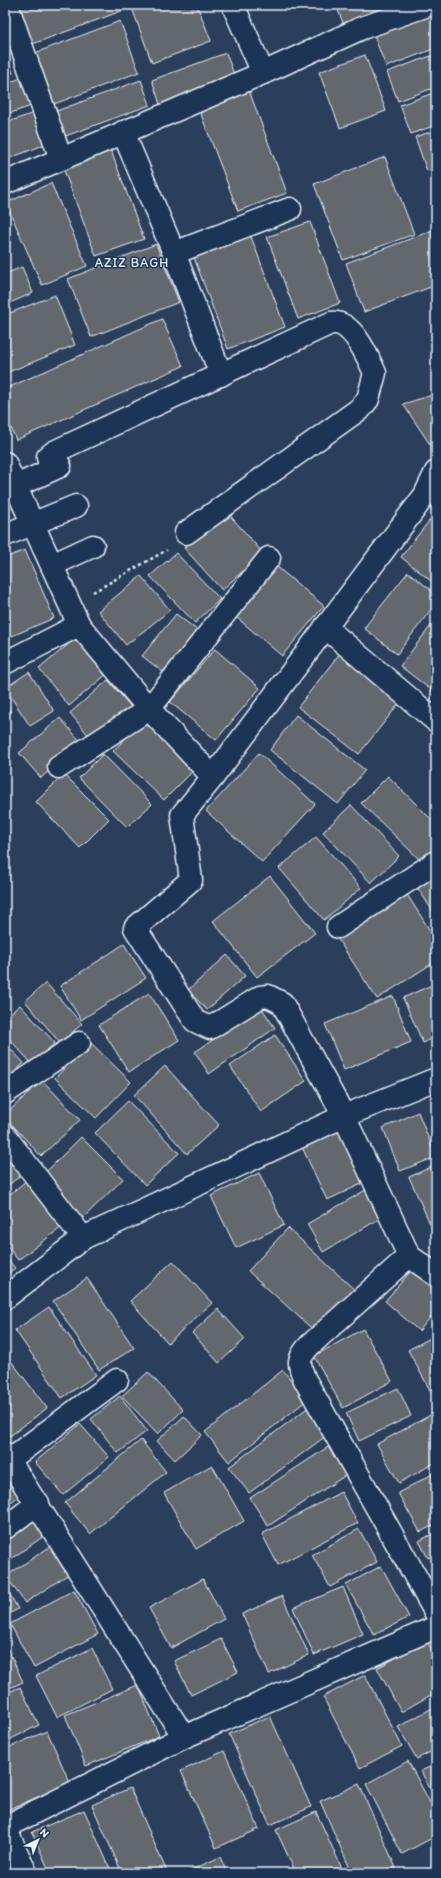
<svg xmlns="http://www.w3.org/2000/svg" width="441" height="1878" font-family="Itim,sans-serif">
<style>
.building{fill:#64676e;stroke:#e8f1f8}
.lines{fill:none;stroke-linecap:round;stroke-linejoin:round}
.minor-casing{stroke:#e8f1f8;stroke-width:25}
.path{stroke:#e8f1f8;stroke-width:2.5;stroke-dasharray:3 3;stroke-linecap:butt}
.minor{stroke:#1d3557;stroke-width:22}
.labels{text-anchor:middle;stroke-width:3;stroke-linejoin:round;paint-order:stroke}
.neighbourhood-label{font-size:13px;letter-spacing:1px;fill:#e8f1f8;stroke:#1d3557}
</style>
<rect width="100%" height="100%" fill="#2b3f5c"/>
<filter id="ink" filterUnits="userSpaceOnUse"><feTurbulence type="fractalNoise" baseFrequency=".025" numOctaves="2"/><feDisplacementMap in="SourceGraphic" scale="8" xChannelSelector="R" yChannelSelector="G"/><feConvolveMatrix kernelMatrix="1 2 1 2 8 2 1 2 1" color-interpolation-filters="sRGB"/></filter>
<g filter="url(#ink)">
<!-- building -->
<g class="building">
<polygon points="15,5 123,5 124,10 30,45"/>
<polygon points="138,5 197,5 211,41 152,63 132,8"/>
<polygon points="336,5 407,5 345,28"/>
<polygon points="436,7 436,48 386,67 372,30"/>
<polygon points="120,21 139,72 54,104 35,53"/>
<polygon points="5,51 13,73 5,76"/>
<polygon points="226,53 237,82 162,110 152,80"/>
<polygon points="436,54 436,87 398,101 387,72"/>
<polygon points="365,55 386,111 340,128 319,72"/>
<polygon points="24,77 34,105 5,115 5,84"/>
<polygon points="141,80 150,105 60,138 51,113"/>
<polygon points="247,85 287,193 238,211 197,104"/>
<polygon points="436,92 436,125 411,134 400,105"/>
<polygon points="34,113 46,144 5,160 5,123"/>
<polygon points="436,130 436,168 427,171 415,137"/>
<polygon points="110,148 144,239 96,256 62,165"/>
<polygon points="385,157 414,234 343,260 314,184"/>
<polygon points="51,183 87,266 42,285 6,203"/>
<polygon points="5,220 10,229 5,231"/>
<polygon points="310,222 340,303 298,319 267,237"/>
<polygon points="436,229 436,285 364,312 346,263"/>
<polygon points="250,234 285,327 228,349 193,255"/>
<polygon points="156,244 179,302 91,337 68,279"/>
<polygon points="22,267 33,293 5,305 5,274"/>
<polygon points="55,295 75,345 6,373 5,315"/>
<polygon points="162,319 183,366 16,440 5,414 5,389"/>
<polygon points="436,394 436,445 431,446 403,404"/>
<polygon points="226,511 263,553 222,590 184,548"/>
<polygon points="436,512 436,585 401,557"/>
<polygon points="25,550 54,618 5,639 5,558"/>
<polygon points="176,553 220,599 195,623 150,576"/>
<polygon points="270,561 324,606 282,656 229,611"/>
<polygon points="408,572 436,594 436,603 397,654 364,628"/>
<polygon points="141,576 170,610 126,645 98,611"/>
<polygon points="176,614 197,630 163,672 142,656"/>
<polygon points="436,619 436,692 435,693 400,666"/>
<polygon points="78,636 108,673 69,706 39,669"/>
<polygon points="215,649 260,688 216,740 170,702"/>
<polygon points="340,653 401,701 359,754 298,707"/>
<polygon points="29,672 54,711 30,726 5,688"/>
<polygon points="108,680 133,709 94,742 70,713"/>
<polygon points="5,702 11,713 5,715"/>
<polygon points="296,715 365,770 338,804 270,750"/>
<polygon points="60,718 81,742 41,778 19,753"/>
<polygon points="143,721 194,770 164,800 113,751"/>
<polygon points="259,753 315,804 262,862 206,811"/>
<polygon points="103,754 152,804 127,827 79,778"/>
<polygon points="64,774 109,819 80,848 36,802"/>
<polygon points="388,776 436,824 436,845 421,861 361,803"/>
<polygon points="351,805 399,856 371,883 323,832"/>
<polygon points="316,837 361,888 324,920 279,868"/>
<polygon points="436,874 436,916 417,887"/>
<polygon points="270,876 315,933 257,977 213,921"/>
<polygon points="406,893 436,940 436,961 377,999 337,938"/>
<polygon points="124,944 146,978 81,1020 60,986"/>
<polygon points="227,955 245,976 207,1010 188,990"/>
<polygon points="46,983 82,1024 60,1043 25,1001"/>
<polygon points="436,983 436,1037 423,1043 403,998"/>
<polygon points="149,993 179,1040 129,1072 99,1025"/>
<polygon points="393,996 411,1042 344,1070 325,1024"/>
<polygon points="20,1005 55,1043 32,1064 5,1034 5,1018"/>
<polygon points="261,1007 275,1028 209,1074 195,1052"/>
<polygon points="275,1035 306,1081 261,1112 230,1066"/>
<polygon points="90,1042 131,1082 96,1118 55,1078"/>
<polygon points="5,1043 24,1063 5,1081"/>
<polygon points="165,1066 219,1125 187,1154 134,1095"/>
<polygon points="42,1080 80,1120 41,1156 5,1117 5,1115"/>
<polygon points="436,1096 436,1110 431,1098"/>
<polygon points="128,1101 179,1153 145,1185 95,1133"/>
<polygon points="418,1112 436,1157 400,1171 383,1128"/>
<polygon points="339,1127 366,1182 327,1200 301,1145"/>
<polygon points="81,1137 123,1179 83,1218 42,1176"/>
<polygon points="5,1154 21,1175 5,1188"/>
<polygon points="436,1165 436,1237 409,1177"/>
<polygon points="259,1173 284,1225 236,1248 211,1196"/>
<polygon points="26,1181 62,1227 18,1260 5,1243 5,1198"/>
<polygon points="369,1188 386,1215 323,1252 307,1224"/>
<polygon points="288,1228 358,1293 319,1335 248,1271"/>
<polygon points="5,1256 15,1268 5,1276"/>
<polygon points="173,1261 212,1303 168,1343 130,1301"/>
<polygon points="417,1264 436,1281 436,1311 419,1331 385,1301"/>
<polygon points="87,1278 134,1348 99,1370 53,1301"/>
<polygon points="49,1307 96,1375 62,1398 15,1330"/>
<polygon points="218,1309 245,1339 219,1363 192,1333"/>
<polygon points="363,1329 392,1381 343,1408 314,1356"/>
<polygon points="436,1335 436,1401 408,1350"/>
<polygon points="5,1353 47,1408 10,1436 5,1429"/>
<polygon points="283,1370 307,1400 229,1462 205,1432"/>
<polygon points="148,1372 183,1410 158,1434 122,1396"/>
<polygon points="398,1388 411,1416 359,1441 346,1413"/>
<polygon points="120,1396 147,1431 118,1453 91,1419"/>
<polygon points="310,1406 330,1433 249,1493 229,1467"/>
<polygon points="436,1412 436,1462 399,1483 377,1444"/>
<polygon points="184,1416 202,1435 175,1460 157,1441"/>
<polygon points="80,1424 109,1457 63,1495 35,1462"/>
<polygon points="141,1440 166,1472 90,1534 65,1503"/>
<polygon points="328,1447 346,1475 268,1526 250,1498"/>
<polygon points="212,1465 244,1521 196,1549 164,1493"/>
<polygon points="436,1472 436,1524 420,1532 398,1493"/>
<polygon points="5,1476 20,1495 5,1507"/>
<polygon points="341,1492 358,1523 278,1565 262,1534"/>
<polygon points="30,1516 44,1536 5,1563 5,1534"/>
<polygon points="359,1529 377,1562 330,1587 312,1555"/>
<polygon points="436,1532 436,1554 428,1558 419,1541"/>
<polygon points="54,1544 73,1571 25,1603 6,1576"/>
<polygon points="381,1566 409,1617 374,1635 346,1585"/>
<polygon points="203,1579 224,1619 171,1648 149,1608"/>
<polygon points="5,1586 18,1609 5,1616"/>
<polygon points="343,1587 363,1634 314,1655 293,1608"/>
<polygon points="74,1590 98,1634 34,1668 10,1624"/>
<polygon points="282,1596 309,1655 269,1674 242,1614"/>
<polygon points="221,1639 238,1672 191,1695 174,1661"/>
<polygon points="427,1641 436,1657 436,1692 401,1712 377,1668"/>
<polygon points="5,1643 23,1682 5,1690"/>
<polygon points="92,1648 112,1689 57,1717 36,1676"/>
<polygon points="365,1675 402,1746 360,1768 323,1697"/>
<polygon points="138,1685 159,1736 86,1766 65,1715"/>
<polygon points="20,1687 39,1725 5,1742 5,1694"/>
<polygon points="436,1706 436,1749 417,1759 398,1727"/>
<polygon points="270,1716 311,1807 270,1825 229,1734"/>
<polygon points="47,1731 70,1783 5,1811 5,1749"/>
<polygon points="224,1751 259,1829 216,1848 181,1771"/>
<polygon points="408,1761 436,1814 436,1836 402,1854 366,1784"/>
<polygon points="436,1764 436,1801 421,1771"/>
<polygon points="359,1784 396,1868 384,1873 352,1873 320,1801"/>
<polygon points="130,1788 167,1872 166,1873 122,1873 92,1805"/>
<polygon points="84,1810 112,1873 50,1873 32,1832"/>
<polygon points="316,1812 344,1873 296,1873 276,1830"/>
<polygon points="220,1857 227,1873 185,1873"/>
</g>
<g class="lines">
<!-- minor casing -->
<g class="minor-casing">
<g id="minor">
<polyline points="7,5 61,159"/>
<polyline points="233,5 263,73"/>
<polyline points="123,132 174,253 221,375"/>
<polyline points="5,183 263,73 362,28 428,5"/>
<polyline points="174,253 290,209"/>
<polyline points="5,463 79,625 149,709 213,777"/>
<path d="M51 470 48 457 54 452 331 323C353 320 368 358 375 373L368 399 361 408 186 533"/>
<polyline points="436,472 425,495 213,777 182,815 191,880 135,928 195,1021 210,1028 260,997 268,996 282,1003 344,1116 409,1256 436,1275"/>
<polyline points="16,486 60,466"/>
<polyline points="5,535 76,506"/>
<polyline points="52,565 93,546"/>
<polyline points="325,627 436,721"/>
<polyline points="5,663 79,625"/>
<polyline points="59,767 149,709 269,558"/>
<polyline points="338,927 436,862"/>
<polyline points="5,1093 79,1043"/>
<polyline points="5,1136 83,1238"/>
<path d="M409 1256 310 1345C297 1359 298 1363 305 1380L436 1613"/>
<polyline points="5,1298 83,1238 344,1116 436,1079"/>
<polyline points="5,1454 184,1737"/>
<polyline points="9,1460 117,1380"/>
<polyline points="5,1528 38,1503"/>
<polyline points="5,1827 184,1737 436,1627"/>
<polyline points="5,1828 26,1873"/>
</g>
</g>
<!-- path -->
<polyline class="path" points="93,592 167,550"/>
<!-- minor -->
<use href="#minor" class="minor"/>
</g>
</g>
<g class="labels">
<!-- neighbourhood labels -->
<g class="neighbourhood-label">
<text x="132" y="267">AZIZ BAGH</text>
</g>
</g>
<!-- margin -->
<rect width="441" height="1878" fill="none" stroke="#1d3557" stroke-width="20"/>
<rect x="10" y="10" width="421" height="1858" fill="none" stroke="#e8f1f8" stroke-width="1.5" filter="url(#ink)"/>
<!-- north arrow -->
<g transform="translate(38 1840) rotate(43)" stroke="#1d3557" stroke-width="3" paint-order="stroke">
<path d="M0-3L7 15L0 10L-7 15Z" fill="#e8f1f8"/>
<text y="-6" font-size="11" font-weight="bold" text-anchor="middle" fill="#e8f1f8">N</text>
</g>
</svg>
